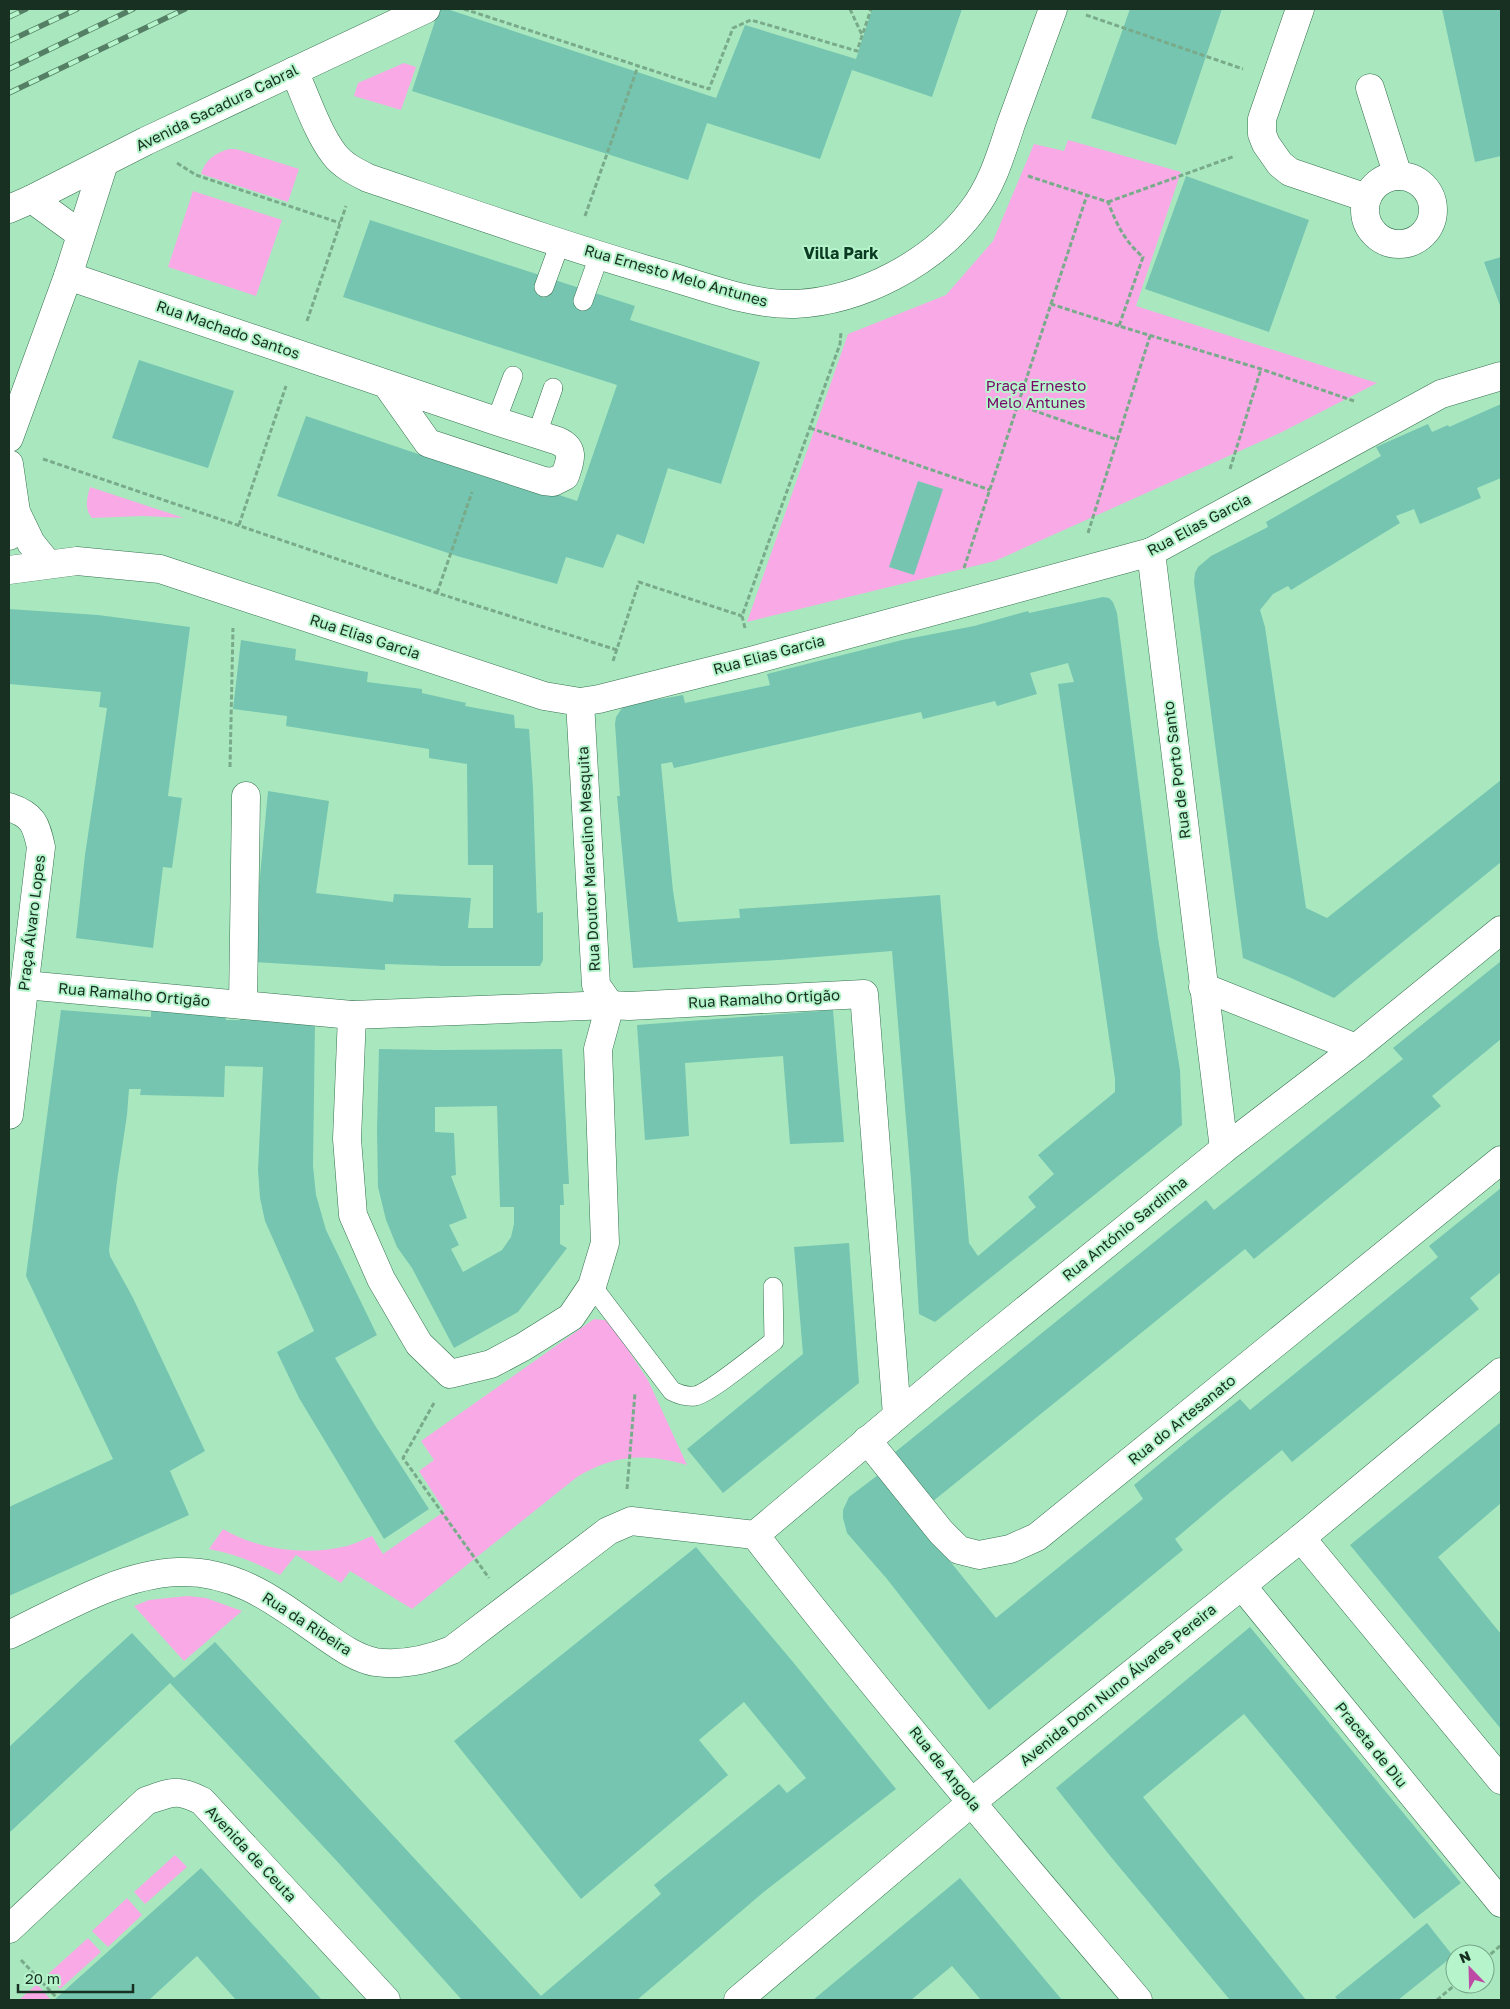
<svg xmlns="http://www.w3.org/2000/svg" width="1510" height="2009" font-family="'Golos Text',sans-serif">
<style>
.green{fill:#f9aae6}
.building{fill:#75c5b1;fill-rule:evenodd}
.lines{fill:none;stroke-linecap:round;stroke-linejoin:round}
.lane-casing{stroke:#36724f;stroke-width:20}
.street-casing{stroke:#36724f;stroke-width:29}
.secondary-casing{stroke:#36724f;stroke-width:29}
.path{stroke:#79ab8b;stroke-width:3;stroke-dasharray:5 2.5;stroke-linecap:butt}
.lane{stroke:#fff;stroke-width:19}
.street{stroke:#fff;stroke-width:28}
.secondary{stroke:#fff;stroke-width:28}
.rail-casing{stroke:#557f64;stroke-width:5.5}
.rail{stroke:#b6f5cc;stroke-width:4;stroke-dasharray:11;stroke-linecap:butt}
.labels{text-anchor:middle;stroke-width:4;stroke-linejoin:round;paint-order:stroke}
.street-label{font-size:15px;fill:#173021;stroke:#b6f5cc}
.park-label{font-size:15px;fill:#7a0869;stroke:#b6f5cc}
.neighbourhood-label{font-size:16px;font-weight:bold;fill:#0b3b22;stroke:#b6f5cc}
</style>
<rect width="100%" height="100%" fill="#a9e8bf"/>
<!-- green -->
<g class="green">
<polygon points="404,63 416,67 401,110 354,96 358,83"/>
<polygon points="1068,140 1181,172 1136,306 1377,383 1282,432 995,561 747,622 848,334 946,295 993,241 1034,144 1064,151"/>
<path d="M229 149H236L299 169 288 202 201 174C205 160 215 153 229 149Z"/>
<polygon points="193,191 282,220 256,296 168,267"/>
<path d="M90 487 184 518 143 516 92 518C84 509 87 498 90 487Z"/>
<path d="M594 1319 605 1320 611 1324 648 1380 687 1465C645 1453 615 1454 577 1477L412 1609 350 1571 341 1583 296 1555 280 1575C257 1563 235 1554 209 1549L223 1529C258 1550 307 1556 347 1546 355 1544 364 1539 372 1536L383 1554 445 1511 419 1471 434 1460 421 1441Z"/>
<polygon points="187,1596 206,1598 242,1611 184,1661 134,1606 149,1600"/>
<polygon points="175,1855 187,1867 145,1904 134,1892"/>
<polygon points="127,1898 142,1915 108,1947 92,1931"/>
<polygon points="88,1938 101,1952 60,1989 47,1975"/>
<polygon points="37,1984 50,1999 48,2000 19,2000"/>
</g>
<!-- building -->
<g class="building">
<polygon points="439,9 447,9 716,98 745,25 856,59 872,9 962,9 932,97 852,70 820,159 707,123 688,180 412,91"/>
<polygon points="1130,9 1222,9 1176,145 1091,118"/>
<polygon points="1442,9 1501,9 1501,156 1475,162"/>
<polygon points="1186,176 1309,220 1269,332 1145,289"/>
<polygon points="370,220 635,306 630,320 760,362 721,484 668,468 644,544 617,534 603,568 566,557 557,584 457,556 277,496 306,416 486,477 488,471 577,501 617,385 343,297"/>
<polygon points="1501,257 1501,308 1484,262"/>
<polygon points="139,360 234,391 208,468 112,438"/>
<polygon points="1501,404 1501,478 1477,488 1481,498 1420,524 1414,509 1396,516 1400,523 1291,590 1288,586 1273,594 1260,610 1265,627 1306,908 1327,918 1501,780 1501,862 1334,998 1289,977 1243,958 1194,582 1195,573 1198,567 1211,556 1268,527 1266,522 1381,456 1376,447 1428,424 1432,432 1448,425 1449,427"/>
<polygon points="918,481 943,489 914,575 889,567"/>
<path d="M1103 597 1109 598 1113 602 1117 613 1158 938 1180 1070 1182 1125 935 1322 919 1314 911 1180 892 951 779 960 633 968 617 796H620L615 724 616 717 622 708 627 705 683 695 685 703 770 685 767 674 902 640 974 626 1028 611 1029 613ZM1068 663 1074 682 1058 684 1115 1079V1092L1038 1155 1054 1174 1028 1197 1036 1207 978 1256 969 1243 940 895 739 909 740 918 678 922 673 891 661 764 672 762 674 768 921 712 923 719 995 701 997 706 1037 694 1030 673Z"/>
<polygon points="9,609 98,615 190,627 168,796 182,798 172,868 163,867 153,948 76,938 85,855 107,708 99,707 101,692 9,684"/>
<polygon points="241,640 296,649 295,660 368,672 367,682 422,689 422,693 466,703 465,706 514,715 515,728 529,729 533,788 537,913 543,912 543,960 540,966 444,966 385,964 385,970 252,962 268,791 329,801 316,893 393,902 394,894 471,898 468,928 493,928 493,865 468,865 467,764 429,758 429,749 286,726 287,716 233,709"/>
<polygon points="1501,961 1501,1039 1432,1096 1441,1106 1254,1259 1245,1249 932,1502 919,1523 996,1618 1143,1499 1134,1485 1186,1442 1240,1399 1250,1410 1438,1257 1429,1246 1501,1188 1501,1272 1470,1298 1479,1309 1292,1462 1282,1450 1227,1495 1175,1539 1183,1550 989,1710 887,1579 847,1533 843,1518 843,1510 849,1497 899,1459 894,1453 1206,1200 1214,1210 1403,1059 1393,1048"/>
<polygon points="61,1010 151,1017 151,1010 226,1012 226,1020 315,1021 313,1166 316,1195 326,1230 377,1335 335,1358 376,1427 429,1509 384,1539 299,1398 277,1352 314,1331 265,1221 260,1198 258,1170 263,1067 225,1066 224,1097 140,1095 141,1089 129,1089 127,1115 117,1181 109,1250 110,1256 133,1298 205,1451 170,1471 189,1515 9,1596 9,1507 113,1459 26,1276"/>
<polygon points="833,1010 844,1142 790,1144 783,1056 685,1063 689,1136 645,1140 637,1025"/>
<path d="M379 1049 437 1050 562 1049 569 1184H563L564 1205H560V1244L567 1248 518 1312 454 1348 412 1268 397 1247 386 1220 378 1187 377 1130ZM497 1106 500 1207H514V1224L511 1237 502 1250 463 1272 451 1249 459 1245 449 1225 467 1218 451 1176 456 1175 454 1133 435 1132V1107Z"/>
<polygon points="849,1243 859,1383 723,1493 687,1449 803,1354 794,1247"/>
<polygon points="1501,1422 1501,1503 1438,1557 1501,1634 1501,1729 1350,1545"/>
<polygon points="696,1547 793,1662 896,1789 765,1891 637,2000 462,2000 334,1858 170,1683 9,1833 9,1747 86,1675 132,1633 174,1678 215,1642 541,1996 661,1894 654,1885 779,1784 787,1793 806,1778 744,1702 699,1740 728,1775 581,1899 454,1741"/>
<polygon points="1250,1627 1461,1883 1414,1919 1244,1714 1143,1797 1306,2000 1230,2000 1111,1857 1056,1788"/>
<polygon points="201,1868 322,2000 236,2000 197,1956 149,2000 54,2000"/>
<polygon points="960,1878 1062,2000 981,2000 952,1966 911,2000 813,2000"/>
<polygon points="1427,1923 1453,1956 1398,2000 1338,2000 1335,1997"/>
</g>
<g class="lines">
<!-- lane casing -->
<g class="lane-casing">
<g id="lane">
<polyline points="544,287 560,243"/>
<polyline points="583,301 599,256"/>
<polyline points="496,421 513,376"/>
<polyline points="537,434 553,388"/>
<path d="M592 1286 672 1391C680 1395 686 1397 695 1396 710 1393 759 1352 774 1341L773 1287"/>
</g>
</g>
<!-- street casing -->
<g class="street-casing">
<g id="street">
<polyline points="1300,9 1262,119 1262,134 1266,144 1280,164 1290,172 1367,198"/>
<path d="M294 71C306 97 317 132 334 154 342 165 356 172 368 178 468 212 567 247 668 276 709 288 752 305 795 304 861 301 933 263 972 211 992 186 1001 154 1011 124 1025 86 1039 47 1053 9"/>
<polyline points="1370,88 1398,176"/>
<circle cx="1399" cy="210" r="34"/>
<polyline points="32,199 80,234"/>
<polyline points="9,209 32,199 146,141 426,9"/>
<path d="M68 276 496 421 558 441C576 449 570 461 565 476L553 482 544 481 428 443 387 385"/>
<polyline points="9,438 68,276 104,163"/>
<polyline points="9,464 16,512 9,536"/>
<polyline points="16,512 31,543 48,564"/>
<polyline points="1151,552 1224,1149"/>
<path d="M9 807C33 815 36 824 41 847L9 1115"/>
<polyline points="25,985 352,1015 610,1005 629,1006 864,994 897,1415"/>
<polyline points="1203,987 1356,1048"/>
<polyline points="243,1005 246,796"/>
<polyline points="352,1015 347,1139 353,1215 381,1279 419,1344 450,1374 491,1364 523,1347 571,1317 592,1286 605,1243 598,1049 610,1005 596,985 580,702"/>
<polyline points="867,1440 941,1532 959,1550 979,1555 1010,1549 1037,1537 1501,1160"/>
<polyline points="755,1535 966,1358 1224,1149 1356,1048 1501,930"/>
<path d="M755 1535C878 1694 1009 1847 1138 2000"/>
<polyline points="1301,1538 1501,1780"/>
<polyline points="1242,1586 1501,1903"/>
<path d="M9 1635C61 1610 120 1574 178 1572 237 1570 276 1602 322 1634 338 1645 355 1658 375 1662 402 1666 427 1660 452 1650L608 1531 631 1521 755 1535"/>
<path d="M9 1929 146 1801C172 1792 177 1788 202 1801L386 2000"/>
</g>
</g>
<!-- secondary casing -->
<g class="secondary-casing">
<g id="secondary">
<polyline points="9,570 77,561 160,569 544,696 580,702 599,699 754,660 1151,552 1441,394 1501,376"/>
<polyline points="738,2000 972,1802 1301,1538 1501,1372"/>
</g>
</g>
<!-- path -->
<g class="path">
<polyline points="464,9 709,89 733,28 751,20 857,51 871,9"/>
<polyline points="850,9 862,35"/>
<polyline points="1086,15 1243,69"/>
<polyline points="177,163 196,175 340,223"/>
<path d="M1028 176 1108 202C1116 223 1125 242 1143 257L1119 326 1261 369 1354 401"/>
<polyline points="1108,202 1235,156"/>
<polyline points="585,216 638,66"/>
<polyline points="1051,304 1087,195"/>
<polyline points="307,321 346,206"/>
<polyline points="1018,405 1118,440"/>
<polyline points="810,428 990,490"/>
<polyline points="43,459 437,593 617,650"/>
<polyline points="1230,469 1261,369"/>
<polyline points="239,525 286,386"/>
<polyline points="1088,533 1150,336"/>
<polyline points="964,568 1051,304 1119,326"/>
<polyline points="437,593 472,492"/>
<polyline points="745,628 742,616 840,344 841,332"/>
<polyline points="613,661 639,582 742,616"/>
<polyline points="230,767 233,628"/>
<polyline points="434,1403 403,1458 489,1578"/>
<polyline points="627,1489 635,1393"/>
<polyline points="1485,1959 1501,1945"/>
<polyline points="21,1960 57,1998"/>
<polyline points="1437,2000 1456,1984"/>
</g>
<!-- lane -->
<use href="#lane" class="lane"/>
<!-- street -->
<use href="#street" class="street"/>
<!-- secondary -->
<use href="#secondary" class="secondary"/>
<!-- rail casing -->
<g class="rail-casing">
<g id="rail">
<polyline points="9,17 26,9"/>
<polyline points="9,41 77,9"/>
<polyline points="9,69 133,9"/>
<polyline points="9,93 185,9"/>
</g>
</g>
<!-- rail -->
<use href="#rail" class="rail"/>
</g>
<g class="labels">
<!-- street labels -->
<g class="street-label">
<text transform="translate(217 108) rotate(-26)" y="5">Avenida Sacadura Cabral</text>
<text transform="translate(676 276) rotate(16)" y="5">Rua Ernesto Melo Antunes</text>
<text transform="translate(228 330) rotate(19)" y="5">Rua Machado Santos</text>
<text transform="translate(1199 525) rotate(-28)" y="5">Rua Elias Garcia</text>
<text transform="translate(365 637) rotate(18)" y="5">Rua Elias Garcia</text>
<text transform="translate(769 655) rotate(-15)" y="5">Rua Elias Garcia</text>
<text transform="translate(1177 770) rotate(-97)" y="5">Rua de Porto Santo</text>
<text transform="translate(589 859) rotate(-93)" y="5">Rua Doutor Marcelino Mesquita</text>
<text transform="translate(32 923) rotate(-83)" y="5">Praça Álvaro Lopes</text>
<text transform="translate(134 995) rotate(5)" y="5">Rua Ramalho Ortigão</text>
<text transform="translate(764 999) rotate(-3)" y="5">Rua Ramalho Ortigão</text>
<text transform="translate(1125 1229) rotate(-39)" y="5">Rua António Sardinha</text>
<text transform="translate(1182 1420) rotate(-39)" y="5">Rua do Artesanato</text>
<text transform="translate(307 1624) rotate(33)" y="5">Rua da Ribeira</text>
<text transform="translate(1118 1685) rotate(-39)" y="5">Avenida Dom Nuno Álvares Pereira</text>
<text transform="translate(1371 1745) rotate(51)" y="5">Praceta de Diu</text>
<text transform="translate(945 1769) rotate(51)" y="5">Rua de Angola</text>
<text transform="translate(251 1854) rotate(47)" y="5">Avenida de Ceuta</text>
</g>
<!-- park labels -->
<g class="park-label">
<text x="1036" y="391">Praça Ernesto<tspan x="1036" dy="17">Melo Antunes</tspan></text>
</g>
<!-- neighbourhood labels -->
<g class="neighbourhood-label">
<text x="841" y="259">Villa Park</text>
</g>
</g>
<!-- border -->
<rect width="1510" height="2009" fill="none" stroke="#173021" stroke-width="20"/>
<!-- north arrow -->
<g transform="translate(1470 1969) rotate(337)"><circle r="24" fill="#b6f5cc" stroke="#76a688"/>
<path d="M0-4L9 19L0 12L-9 19Z" fill="#bd4ba6"/>
<text y="-8" font-size="14" font-weight="bold" text-anchor="middle" fill="#173021">N</text>
</g>
<!-- scale -->
<path d="M18 1984v8h115v-8" fill="none" stroke="#173021" stroke-width="2.5"/>
<text x="25" y="1984" font-size="15" fill="#173021" stroke="#b6f5cc" stroke-width="4" paint-order="stroke">20 m</text>
</svg>
